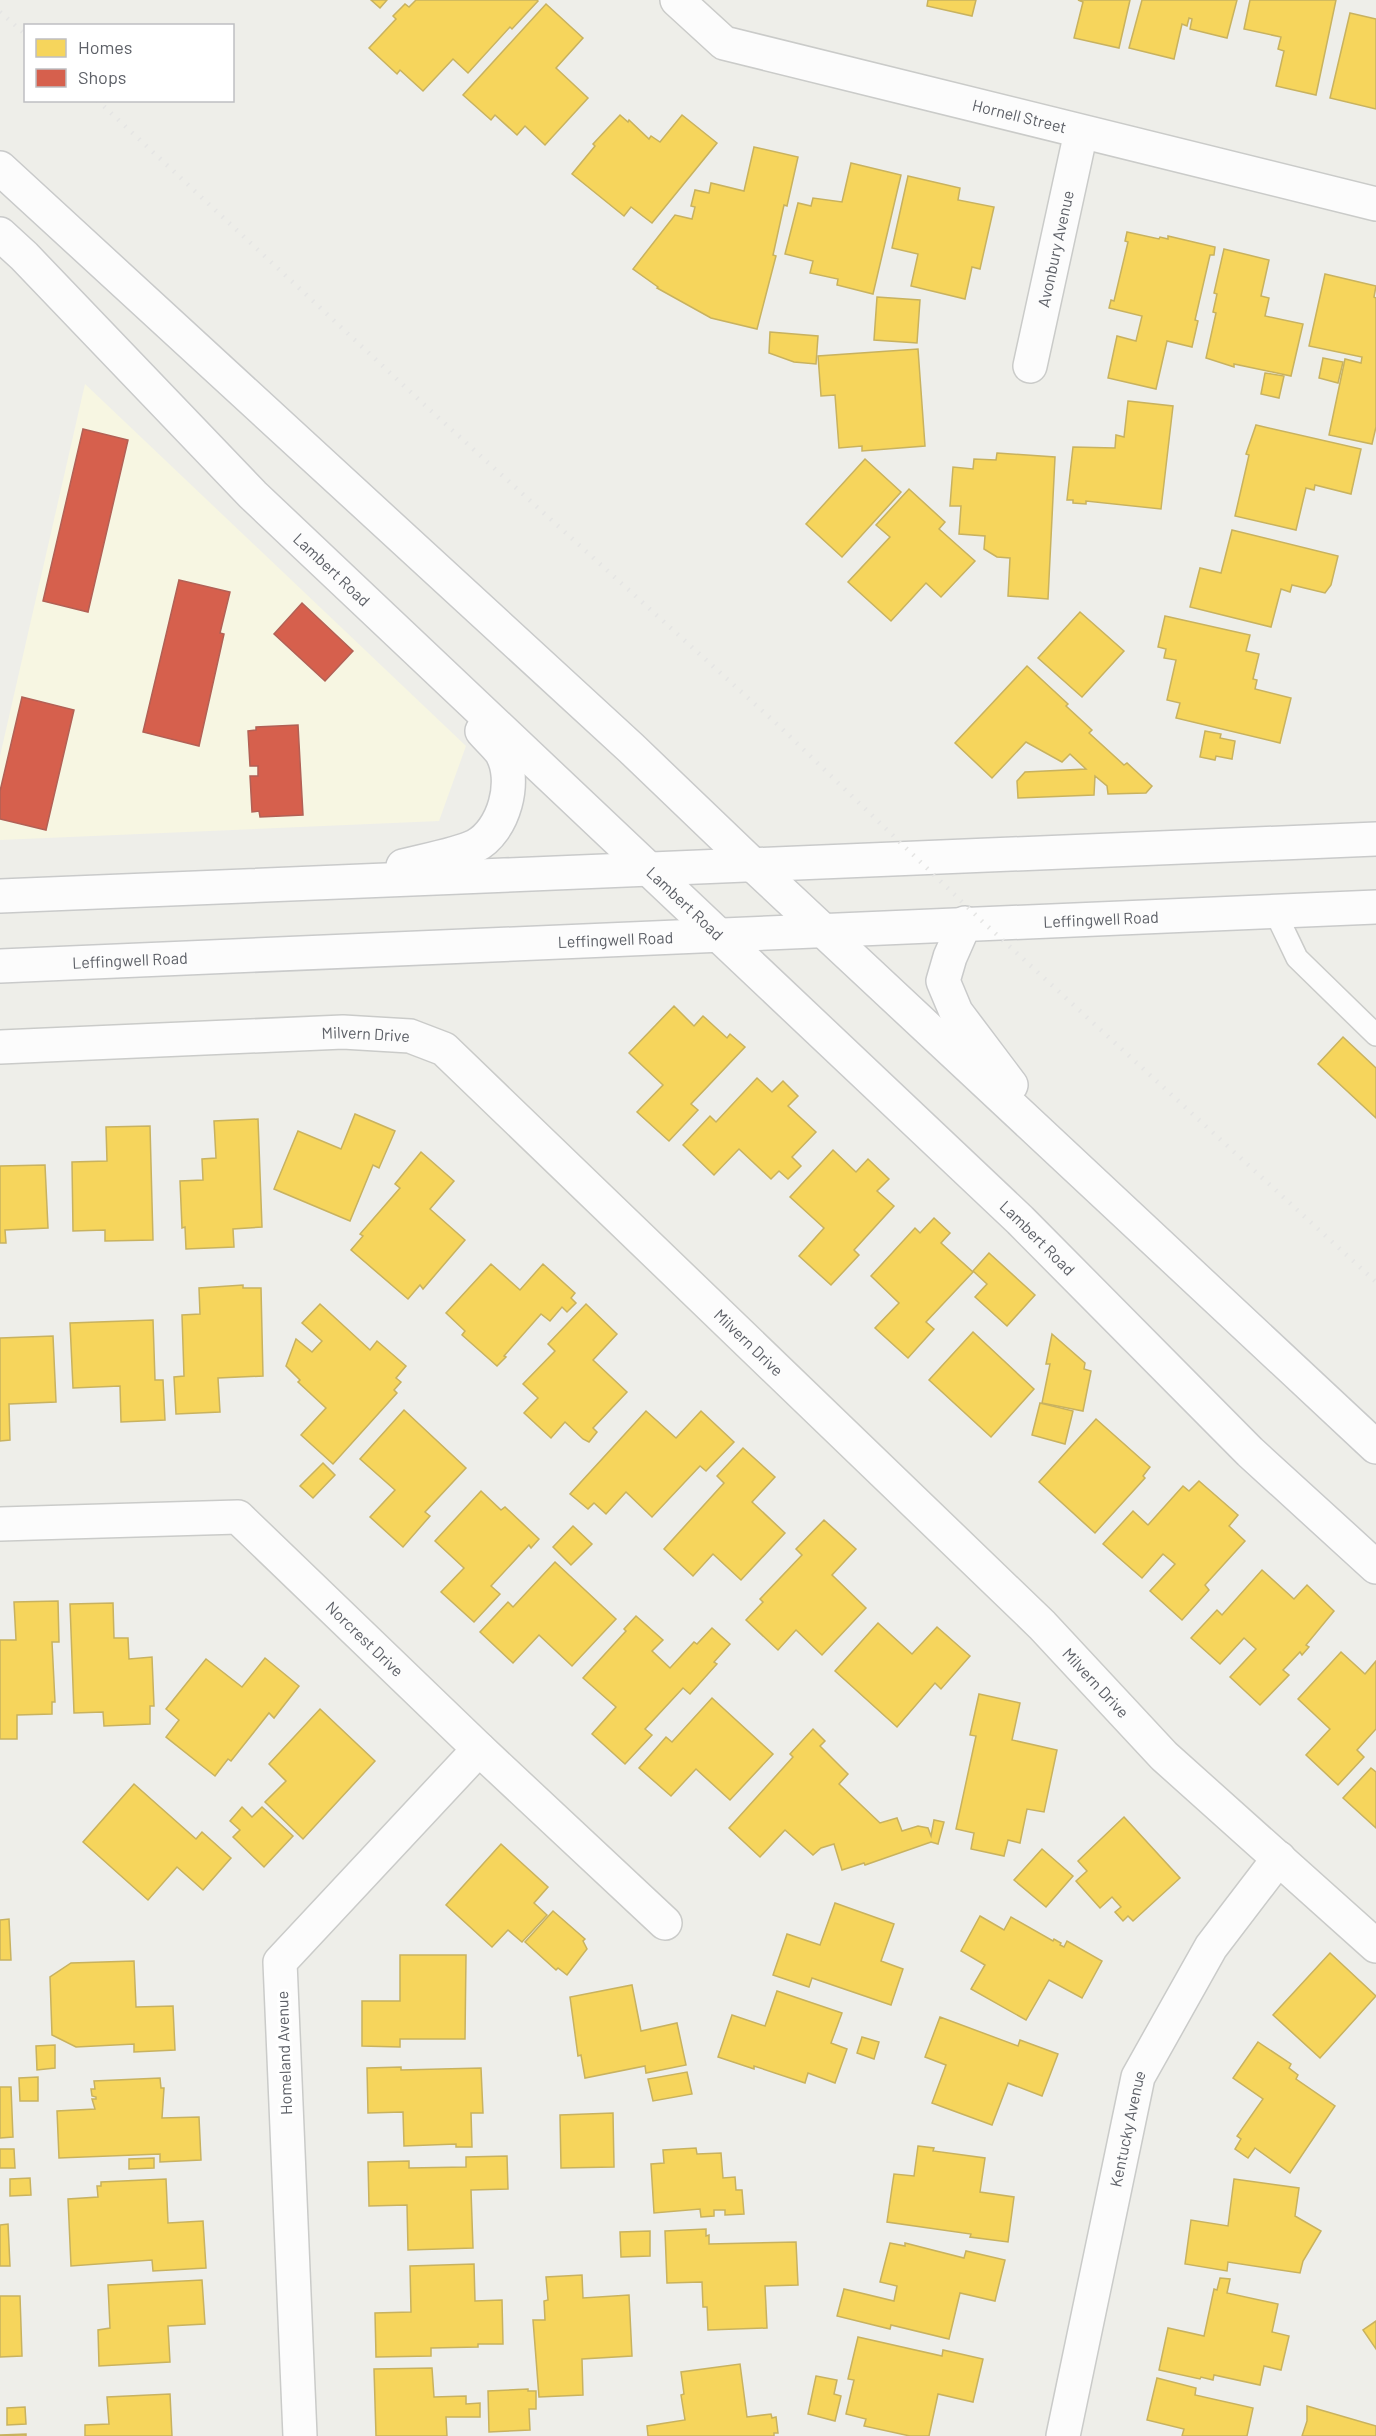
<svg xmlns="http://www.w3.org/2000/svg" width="1376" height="2436" font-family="Barlow,sans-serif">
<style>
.commercial{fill:#f7f6e2}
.homes{fill:#f6d55c;stroke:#c8b25f;stroke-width:1.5}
.shops{fill:#d6604d;stroke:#b26055;stroke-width:1.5}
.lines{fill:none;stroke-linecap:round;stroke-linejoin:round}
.lane-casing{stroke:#cacbc9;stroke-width:24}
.street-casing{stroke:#cacbc9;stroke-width:36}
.secondary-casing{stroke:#c9caca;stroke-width:36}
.lane{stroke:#fcfcfc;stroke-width:21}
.street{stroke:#fcfcfc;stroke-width:33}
.secondary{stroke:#fcfcfc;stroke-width:33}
.rail{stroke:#e5e5e4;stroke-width:4.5;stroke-dasharray:1.5 8;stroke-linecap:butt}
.labels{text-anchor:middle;stroke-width:6;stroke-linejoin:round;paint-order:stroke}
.street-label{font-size:16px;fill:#5d6067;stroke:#fff}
</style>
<rect width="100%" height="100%" fill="#eeeee9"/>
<!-- commercial -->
<polygon class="commercial" points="85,384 466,746 439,821 0,840 0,756"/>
<!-- homes -->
<g class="homes">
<polygon points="371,0 387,0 380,8"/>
<polygon points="416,0 537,0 538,1 512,29 510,27 468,73 453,59 423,91 400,70 397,74 369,48 396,19 393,16 405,4 409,7"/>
<polygon points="928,0 976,0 972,16 927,6"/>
<polygon points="1130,0 1119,48 1074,38 1083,2 1078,0"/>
<polygon points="1142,0 1237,0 1227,38 1190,29 1192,19 1189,18 1187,26 1182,24 1174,59 1129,48"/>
<polygon points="1250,0 1336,0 1316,95 1276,86 1284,51 1278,49 1281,37 1244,29"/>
<polygon points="546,4 583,38 556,68 588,98 545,145 525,126 517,135 495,115 491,120 463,95"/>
<polygon points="1350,13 1376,19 1376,109 1330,98"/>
<polygon points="620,115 628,122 629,120 649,139 651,136 660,142 682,115 717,143 652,223 631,207 624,216 572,174 595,146 593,144"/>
<polygon points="754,147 798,157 787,206 784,205 773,255 776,256 757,329 711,318 657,288 658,287 633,269 675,215 692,219 695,207 691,206 695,190 709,193 711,183 744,191"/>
<polygon points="851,163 901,175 873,294 837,285 838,279 810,273 813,261 785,254 798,203 811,206 813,198 842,202"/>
<polygon points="908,176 960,188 958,200 994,207 980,269 972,267 965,299 911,286 918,254 892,248"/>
<polygon points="1127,232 1159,239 1160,237 1168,239 1168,236 1215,247 1214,255 1210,255 1195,320 1198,321 1192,347 1167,341 1156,389 1108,378 1117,336 1136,341 1142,316 1109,308 1111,300 1114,301 1128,242 1125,241"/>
<polygon points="1224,249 1269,260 1261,296 1269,298 1265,316 1303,324 1291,376 1234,364 1234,367 1206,358 1216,313 1213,312 1217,294 1214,293"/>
<polygon points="1325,274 1376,286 1374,297 1376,298 1376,427 1372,444 1329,435 1345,359 1361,363 1362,357 1309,346"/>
<polygon points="877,297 920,300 917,343 874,340"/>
<polygon points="770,332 818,336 816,364 794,362 769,353"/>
<polygon points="918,349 925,446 862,451 862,446 839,448 835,395 821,396 818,356"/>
<polygon points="1323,358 1343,362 1338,383 1319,378"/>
<polygon points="1265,373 1284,376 1279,398 1261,394"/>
<polygon points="1128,401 1173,406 1161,509 1086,501 1086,504 1073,503 1073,500 1067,500 1073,447 1115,448 1116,435 1124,437"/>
<polygon points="1256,425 1361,449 1351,494 1315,485 1314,490 1306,488 1296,530 1235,516 1249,455 1246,454"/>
<polygon points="997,453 1055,457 1048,599 1008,596 1010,558 997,557 984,549 985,536 959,534 961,506 950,506 953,467 973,469 974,459 996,460"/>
<polygon points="865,459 901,492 842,557 806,524"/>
<polygon points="909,489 945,522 939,529 975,561 941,597 926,583 891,621 848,582 890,537 876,525"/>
<polygon points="1232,530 1338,556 1331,585 1325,593 1292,585 1290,592 1281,589 1271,627 1190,607 1200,568 1221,573"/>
<polygon points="1080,612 1124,651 1082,697 1038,658"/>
<polygon points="1165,616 1250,635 1246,651 1259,654 1253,679 1257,680 1255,689 1291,698 1280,743 1176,718 1180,703 1167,700 1176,660 1164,658 1166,649 1158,647"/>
<polygon points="1027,666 1068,704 1066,706 1092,730 1089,733 1124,765 1127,763 1152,786 1146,793 1108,794 1107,786 1095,776 1094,795 1018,798 1017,781 1025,772 1086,769 1070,754 1062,762 1026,742 992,778 955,743"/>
<polygon points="1205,731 1221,734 1220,738 1235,741 1232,759 1216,756 1215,760 1200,757"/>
<polygon points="674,1006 694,1026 703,1016 727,1038 730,1034 745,1047 691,1104 698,1110 669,1141 637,1112 663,1085 629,1053"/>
<polygon points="1343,1037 1376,1068 1376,1118 1318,1064"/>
<polygon points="757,1078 772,1092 783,1081 798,1096 788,1106 816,1132 792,1157 801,1166 788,1179 779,1171 771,1179 739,1149 714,1175 683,1145 710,1116 716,1122"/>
<polygon points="355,1114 395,1131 379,1168 373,1165 350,1221 274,1189 298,1131 341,1149"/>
<polygon points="258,1119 262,1227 233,1229 234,1247 186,1249 185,1227 182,1228 180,1181 203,1180 202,1159 216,1158 214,1121"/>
<polygon points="150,1126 153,1240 105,1241 105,1230 73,1231 72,1162 107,1161 106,1127"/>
<polygon points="833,1150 856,1172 868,1159 889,1179 877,1191 894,1206 854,1250 859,1255 831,1285 799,1256 824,1228 790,1197"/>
<polygon points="421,1152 454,1181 430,1209 465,1240 423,1289 420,1285 408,1299 351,1250 363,1236 360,1234 400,1188 395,1184"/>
<polygon points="45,1165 48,1228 5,1230 6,1243 0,1243 0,1166"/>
<polygon points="934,1218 950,1233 941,1243 973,1272 926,1322 934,1329 908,1358 875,1328 899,1303 871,1276 915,1228 920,1233"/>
<polygon points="989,1253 1035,1295 1007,1326 975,1297 987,1284 973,1271"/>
<polygon points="491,1264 520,1290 543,1264 575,1293 571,1298 576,1303 567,1312 562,1307 550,1321 541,1314 504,1356 506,1357 497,1366 462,1335 465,1331 446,1313"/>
<polygon points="243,1285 243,1288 261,1288 263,1376 218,1378 220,1412 176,1414 174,1377 184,1376 182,1315 200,1314 199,1288"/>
<polygon points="320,1304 370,1350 377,1341 406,1366 396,1378 401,1382 394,1390 397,1393 333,1464 301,1435 326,1408 298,1382 300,1380 286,1366 296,1339 312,1352 322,1341 302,1323"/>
<polygon points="586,1304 617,1334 593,1360 627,1392 593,1428 597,1432 589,1442 583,1439 565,1422 551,1438 524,1413 538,1398 523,1384 555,1351 548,1344"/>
<polygon points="153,1320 155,1380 163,1380 165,1420 121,1422 120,1386 73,1388 70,1323"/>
<polygon points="973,1332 1034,1389 991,1437 929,1380"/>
<polygon points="1052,1334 1085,1363 1084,1369 1091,1371 1083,1411 1042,1403 1050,1364 1046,1364"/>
<polygon points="53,1336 56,1402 9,1404 10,1440 0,1441 0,1338"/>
<polygon points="1040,1403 1073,1411 1065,1444 1032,1435"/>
<polygon points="404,1410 466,1468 425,1512 430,1516 403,1547 370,1517 395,1490 360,1459"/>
<polygon points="646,1411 676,1438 701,1411 734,1442 706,1471 700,1466 652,1517 626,1492 606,1514 594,1503 588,1509 570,1494"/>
<polygon points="1096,1419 1150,1467 1143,1476 1145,1478 1095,1533 1039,1482"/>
<polygon points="743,1448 775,1477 752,1502 785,1533 741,1580 713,1554 693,1576 664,1549 724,1483 717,1476"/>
<polygon points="323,1463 335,1475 313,1498 300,1486"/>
<polygon points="1199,1481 1238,1515 1229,1526 1245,1541 1205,1585 1209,1590 1182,1620 1150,1591 1175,1564 1163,1554 1142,1578 1103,1544 1133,1511 1148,1525 1183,1486 1189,1491"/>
<polygon points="481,1491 501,1510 505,1507 539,1539 531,1548 529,1545 491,1586 500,1594 474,1622 441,1592 464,1568 435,1541"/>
<polygon points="824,1520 856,1549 832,1575 866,1608 822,1655 796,1630 778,1650 746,1620 763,1602 760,1599 802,1555 796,1549"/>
<polygon points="573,1526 592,1544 571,1565 553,1547"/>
<polygon points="555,1562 616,1619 572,1666 539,1635 513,1663 480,1632 508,1602 513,1607"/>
<polygon points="1262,1570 1294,1599 1307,1585 1334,1611 1306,1645 1309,1647 1302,1655 1300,1652 1283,1670 1289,1675 1260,1705 1230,1677 1256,1649 1244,1638 1220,1664 1191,1638 1217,1610 1222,1615"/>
<polygon points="58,1601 59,1642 52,1642 55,1702 52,1702 52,1714 17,1715 17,1739 0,1739 0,1640 16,1640 14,1602"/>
<polygon points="113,1603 114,1638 128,1638 129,1659 152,1657 154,1706 150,1706 150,1724 104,1726 103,1712 74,1713 70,1604"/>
<polygon points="636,1616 663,1640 652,1651 670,1668 694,1642 697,1644 712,1628 730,1644 714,1662 717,1664 690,1694 683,1688 645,1729 652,1735 625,1764 592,1734 616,1707 583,1678 626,1631 624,1629"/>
<polygon points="878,1623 912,1654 937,1627 970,1656 941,1689 935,1683 897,1727 835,1671"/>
<polygon points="1341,1652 1365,1674 1376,1661 1376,1729 1357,1750 1364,1757 1338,1785 1306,1755 1330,1729 1298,1699"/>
<polygon points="265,1658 299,1686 274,1718 269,1713 231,1761 228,1759 215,1776 166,1737 179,1720 166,1709 206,1659 242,1687"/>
<polygon points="979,1694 1020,1703 1012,1740 1057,1750 1044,1812 1027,1809 1020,1843 1008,1840 1004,1856 971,1849 974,1833 956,1829 976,1736 970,1735"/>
<polygon points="712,1698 773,1754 730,1800 696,1769 671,1796 639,1768 666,1737 672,1742"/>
<polygon points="320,1709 375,1761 303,1839 265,1802 286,1781 269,1764"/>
<polygon points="813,1729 825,1741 820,1746 848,1774 839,1784 880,1823 897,1818 902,1831 918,1826 928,1828 931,1836 934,1820 944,1822 938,1844 931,1842 865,1865 864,1863 842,1870 834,1844 821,1848 813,1855 785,1830 760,1857 729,1828 793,1757 790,1754"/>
<polygon points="1371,1768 1376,1772 1376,1828 1343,1798"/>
<polygon points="134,1784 196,1839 202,1832 231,1858 203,1890 177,1867 148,1900 83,1842"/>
<polygon points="242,1807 252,1817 262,1807 293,1836 264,1867 233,1837 240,1830 230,1821"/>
<polygon points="1124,1817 1180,1878 1133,1921 1128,1916 1123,1921 1115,1912 1121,1907 1112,1897 1100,1908 1076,1881 1087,1871 1078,1861"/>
<polygon points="501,1844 548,1887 534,1903 547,1915 522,1942 508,1930 492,1947 446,1905"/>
<polygon points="1042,1849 1073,1876 1046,1907 1014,1880"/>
<polygon points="835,1903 894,1924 881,1961 903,1969 891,2005 812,1978 809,1987 773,1975 787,1934 820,1945"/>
<polygon points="553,1911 585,1939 583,1941 587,1949 567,1975 558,1968 556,1970 525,1942"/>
<polygon points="980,1916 1004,1930 1011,1917 1053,1941 1054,1939 1061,1943 1060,1945 1064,1947 1067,1941 1102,1961 1082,1998 1049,1980 1026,2020 971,1989 985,1965 961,1951"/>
<polygon points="9,1919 11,1960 0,1960 0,1920"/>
<polygon points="1330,1953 1376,1996 1320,2058 1273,2015"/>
<polygon points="400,1955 466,1955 465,2039 400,2039 400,2047 362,2046 362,2001 400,2001"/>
<polygon points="134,1961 136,2007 173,2006 175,2050 134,2052 134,2044 76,2047 52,2035 50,1977 71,1963"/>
<polygon points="632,1985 641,2031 677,2023 686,2065 646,2073 645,2066 585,2078 581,2055 578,2056 570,1997"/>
<polygon points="777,1991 842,2013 831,2043 847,2049 835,2083 808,2073 805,2083 754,2066 754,2069 718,2057 732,2015 765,2026"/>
<polygon points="940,2017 1018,2046 1020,2040 1058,2054 1042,2096 1008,2083 992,2125 932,2103 946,2065 925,2057"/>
<polygon points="862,2037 879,2042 874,2059 857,2053"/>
<polygon points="1258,2042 1291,2064 1289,2068 1298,2075 1296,2079 1335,2106 1290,2173 1255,2148 1248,2158 1235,2149 1241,2139 1237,2136 1263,2099 1233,2078"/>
<polygon points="55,2045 55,2068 37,2070 36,2046"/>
<polygon points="401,2067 401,2070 481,2068 483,2113 471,2113 472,2147 456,2147 456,2144 404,2146 403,2112 368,2113 367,2068"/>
<polygon points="687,2072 692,2094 653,2101 648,2079"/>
<polygon points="38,2077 38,2101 20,2101 19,2078"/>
<polygon points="160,2078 161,2088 164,2088 162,2118 199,2117 201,2160 160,2162 160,2154 59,2158 57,2111 95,2109 92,2099 96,2099 96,2097 92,2096 91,2089 95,2089 94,2081"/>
<polygon points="0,2087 11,2087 13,2137 0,2138"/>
<polygon points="613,2113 614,2167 561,2168 560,2115"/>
<polygon points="918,2146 934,2148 933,2151 985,2158 980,2192 1014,2197 1008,2242 970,2237 971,2234 887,2222 894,2174 914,2176"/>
<polygon points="696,2148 697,2154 721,2153 723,2178 735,2177 736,2190 742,2190 744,2214 725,2215 725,2210 714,2210 714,2216 701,2217 700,2209 654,2213 651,2164 664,2163 663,2150"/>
<polygon points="0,2149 14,2149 15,2168 0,2168"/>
<polygon points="507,2156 508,2189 471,2190 473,2248 408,2250 407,2205 369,2206 368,2162 409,2161 409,2168 466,2167 466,2157"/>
<polygon points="154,2158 154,2168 129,2169 129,2159"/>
<polygon points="30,2178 31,2195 10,2196 10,2179"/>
<polygon points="166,2179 168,2223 203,2221 206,2268 153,2271 152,2260 71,2266 68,2199 98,2197 97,2186 101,2186 101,2182"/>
<polygon points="1234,2179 1299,2188 1295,2216 1321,2231 1303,2261 1300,2273 1228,2262 1227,2271 1185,2264 1191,2220 1228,2226"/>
<polygon points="8,2224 10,2266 0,2266 0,2225"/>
<polygon points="706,2229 706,2236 709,2235 709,2244 796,2242 798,2285 765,2286 767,2328 708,2330 707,2307 703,2307 702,2282 667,2283 665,2231"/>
<polygon points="650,2231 650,2256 621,2257 620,2232"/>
<polygon points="890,2243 905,2246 905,2243 964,2258 966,2251 1005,2260 995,2301 960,2293 949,2339 891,2325 890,2329 837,2316 844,2289 894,2301 897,2286 880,2282"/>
<polygon points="474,2264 475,2301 502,2300 503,2344 478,2344 478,2347 431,2348 431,2356 376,2357 375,2313 411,2312 410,2266"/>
<polygon points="582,2275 583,2298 629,2295 632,2356 582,2359 583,2395 539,2397 533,2320 545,2320 544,2301 548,2300 546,2277"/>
<polygon points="1220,2278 1230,2279 1227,2293 1278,2304 1272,2332 1289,2336 1281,2370 1264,2366 1260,2385 1214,2375 1213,2380 1201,2377 1200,2379 1159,2370 1168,2328 1204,2336 1214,2289 1217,2290"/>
<polygon points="202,2280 205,2324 168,2326 170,2362 99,2366 98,2330 110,2328 108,2285"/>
<polygon points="0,2296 20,2296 22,2356 0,2357"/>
<polygon points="1376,2321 1376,2349 1363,2330"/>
<polygon points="858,2337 942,2356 943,2350 983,2359 973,2402 938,2394 929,2436 910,2436 864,2426 866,2419 846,2414 854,2380 848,2379"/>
<polygon points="740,2364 747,2417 771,2414 772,2418 776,2417 778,2433 774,2433 774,2436 648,2436 647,2426 685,2420 681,2395 684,2394 681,2372"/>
<polygon points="432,2368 434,2397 466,2396 466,2404 480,2403 480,2417 446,2417 447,2436 376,2436 374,2369"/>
<polygon points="816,2376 837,2380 834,2394 841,2396 835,2421 808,2414"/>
<polygon points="1157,2378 1196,2388 1195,2395 1253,2408 1247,2436 1182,2436 1184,2429 1147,2420"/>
<polygon points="528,2389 528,2391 536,2391 536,2409 529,2409 530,2430 489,2432 488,2391"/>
<polygon points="170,2394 172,2436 85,2436 85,2425 109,2424 107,2397"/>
<polygon points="1307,2406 1376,2426 1376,2436 1302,2436 1307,2421"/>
<polygon points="25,2407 26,2424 7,2425 7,2408"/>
<polygon points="26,2434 26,2436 0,2436 0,2435"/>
</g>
<!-- shops -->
<g class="shops">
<polygon points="83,429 128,440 88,612 43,601"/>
<polygon points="179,580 230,592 220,633 224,634 199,746 143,732"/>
<polygon points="302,603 353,651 325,681 274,634"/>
<polygon points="22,697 74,710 46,830 0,819 0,791"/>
<polygon points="298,725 303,815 260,817 259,811 252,812 250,776 258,776 258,766 250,766 248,731 256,730 256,727"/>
</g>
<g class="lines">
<!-- lane casing -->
<g class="lane-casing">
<polyline id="lane" points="1275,912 1297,958 1376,1035"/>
</g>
<!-- street casing -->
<g class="street-casing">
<g id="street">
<path id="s1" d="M677 0 724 43 1376 204"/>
<path id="s2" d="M1030 366 1081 132"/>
<path id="s3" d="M0 1047 343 1032 410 1036 444 1049 1042 1625 1164 1756 1376 1946"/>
<path id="s4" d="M0 1524 238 1517 479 1749 665 1923"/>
<polyline points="300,2436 280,1962 479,1749"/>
<path id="s5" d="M1063 2436 1138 2077 1211 1947 1279 1858"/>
</g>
</g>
<!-- secondary casing -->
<g class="secondary-casing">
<g id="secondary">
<polyline points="0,168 631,748 752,864 1376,1447"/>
<path id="s6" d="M0 234 24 256 253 495 1020 1220 1250 1452 1376 1567"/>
<path d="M403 866C422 861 459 854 475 846 504 831 518 780 501 752 496 745 488 738 482 731"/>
<polyline points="0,896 1376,839"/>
<polyline points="965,923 950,957 943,981 956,1012 1011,1085"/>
<path id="s7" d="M0 966C459 945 917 928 1376 907"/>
</g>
</g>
<!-- lane -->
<use href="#lane" class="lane"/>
<!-- street -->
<use href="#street" class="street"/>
<!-- secondary -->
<use href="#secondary" class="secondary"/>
<!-- rail -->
<g class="rail">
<polyline points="0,12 26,35"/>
<polyline points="97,100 430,410 779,726 984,923 1376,1282"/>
</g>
</g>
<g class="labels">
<!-- street labels -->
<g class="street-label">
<text dy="6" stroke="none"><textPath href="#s1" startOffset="368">Hornell Street</textPath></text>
<text dy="6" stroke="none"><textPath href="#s2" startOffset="120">Avonbury Avenue</textPath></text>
<text dy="6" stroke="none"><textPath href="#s6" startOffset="472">Lambert Road</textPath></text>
<text dy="6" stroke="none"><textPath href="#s6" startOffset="958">Lambert Road</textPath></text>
<text dy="6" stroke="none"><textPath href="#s7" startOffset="1102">Leffingwell Road</textPath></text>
<text dy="6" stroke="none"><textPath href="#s7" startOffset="616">Leffingwell Road</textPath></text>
<text dy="6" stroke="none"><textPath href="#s7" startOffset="130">Leffingwell Road</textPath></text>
<text dy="6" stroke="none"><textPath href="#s3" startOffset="366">Milvern Drive</textPath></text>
<text dy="6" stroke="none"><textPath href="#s6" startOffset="1444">Lambert Road</textPath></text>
<text dy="6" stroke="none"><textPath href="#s3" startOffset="870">Milvern Drive</textPath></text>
<text dy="6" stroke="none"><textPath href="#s4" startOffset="414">Norcrest Drive</textPath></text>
<text dy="6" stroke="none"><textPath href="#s3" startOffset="1356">Milvern Drive</textPath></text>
<text transform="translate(284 2053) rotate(-92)" y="6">Homeland Avenue</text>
<text dy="6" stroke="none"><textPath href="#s5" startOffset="314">Kentucky Avenue</textPath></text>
</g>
</g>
<!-- legend -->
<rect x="24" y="24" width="210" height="78" fill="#ffffff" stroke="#bebfc2" stroke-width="1.5"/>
<rect x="36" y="39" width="30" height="18" fill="#f6d55c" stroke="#bebfc2" stroke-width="1.5"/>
<text x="78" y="54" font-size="18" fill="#5d6067">Homes</text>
<rect x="36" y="69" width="30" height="18" fill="#d6604d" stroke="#bebfc2" stroke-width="1.5"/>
<text x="78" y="84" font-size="18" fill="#5d6067">Shops</text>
</svg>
